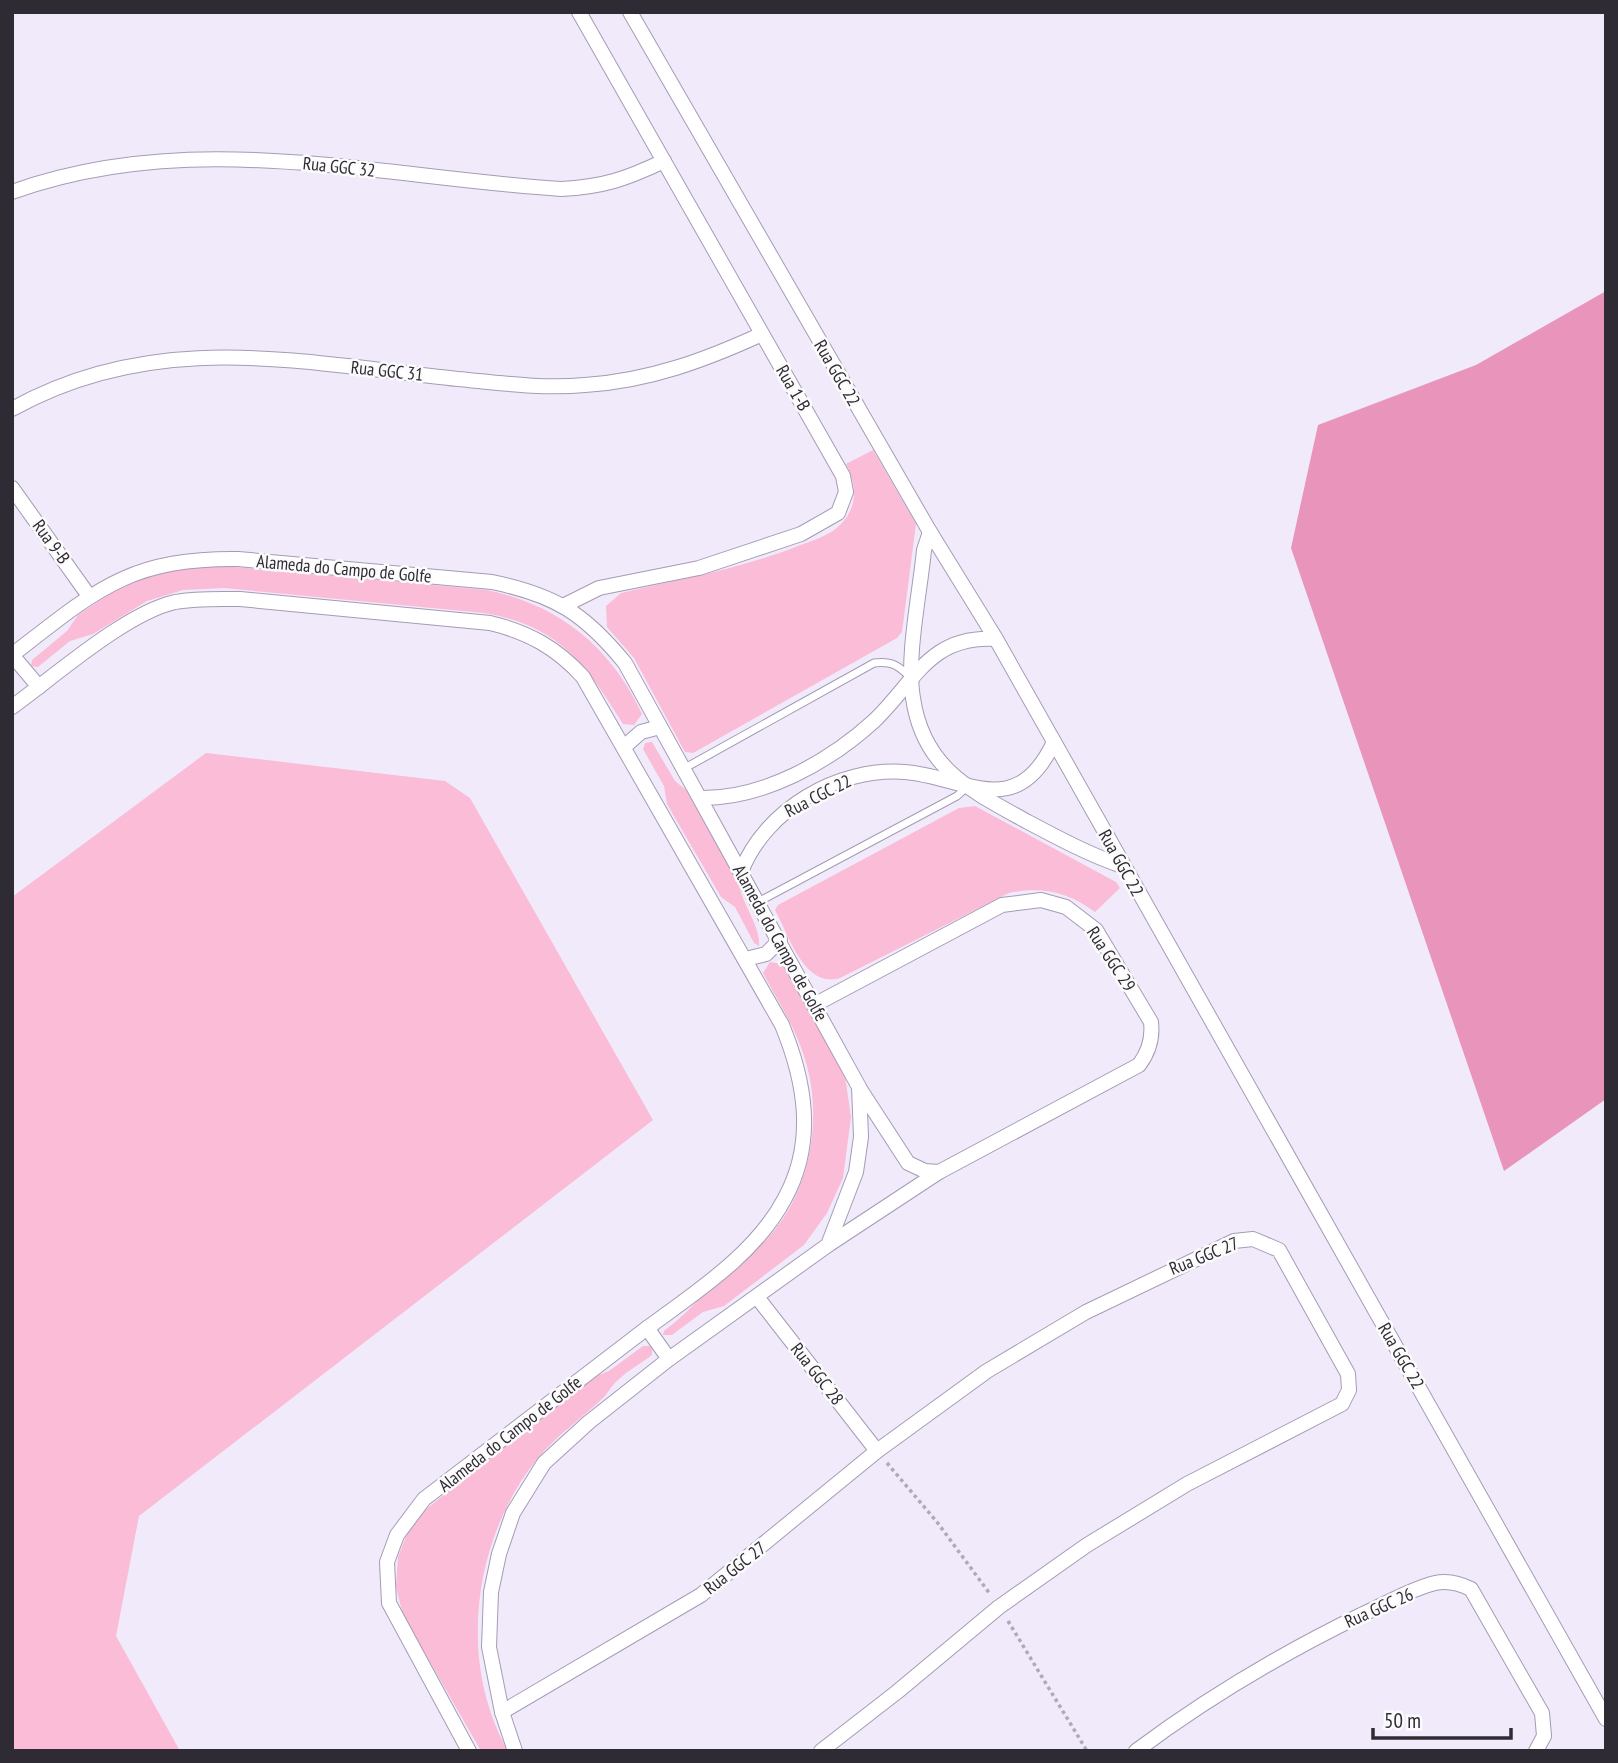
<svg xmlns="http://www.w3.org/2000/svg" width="1618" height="1763" font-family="'PT Sans Narrow',sans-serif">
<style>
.green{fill:#fabcd7}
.forest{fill:#e994bb}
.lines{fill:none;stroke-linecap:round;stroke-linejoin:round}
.lane-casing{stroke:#a59bb5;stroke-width:9}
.street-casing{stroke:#a59bb5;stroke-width:16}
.path{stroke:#afa9b8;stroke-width:3.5;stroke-dasharray:3.5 3.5;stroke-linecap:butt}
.lane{stroke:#fff;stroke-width:7}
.street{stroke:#fff;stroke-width:14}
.labels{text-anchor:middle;stroke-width:5;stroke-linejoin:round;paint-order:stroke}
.street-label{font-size:18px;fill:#2f2b35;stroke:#fbfbfb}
</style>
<rect width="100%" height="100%" fill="#f1eafb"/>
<!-- green -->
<g class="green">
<path d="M873 450 916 524 902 632 897 638 693 753 685 752 634 658 607 627 606 606 621 593C681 579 740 569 798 546 812 541 831 535 841 524 858 507 857 484 846 464Z"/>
<path d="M213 565 487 590C559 605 611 647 642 714L634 725 623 724C586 664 558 625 484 613L224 588 183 590 147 601 93 634 70 641 38 667 31 666 32 660 67 631 78 615 115 590 150 574Z"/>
<path d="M652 742 675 781 686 790 739 885C743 905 761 928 759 946L754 943 735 907 721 897 667 804 664 786 643 749 645 743Z"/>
<polygon points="206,753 445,781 470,798 653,1120 139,1516 116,1636 180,1751 12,1751 12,897"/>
<path d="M975 806 1116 882 1120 888 1095 912C1069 892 1041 886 1009 893L840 978C804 989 789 935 775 910L778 905 959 808Z"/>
<path d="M770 962 782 964 845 1076 851 1117 843 1178 827 1213 804 1245 724 1306 703 1312 672 1335H663L664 1331C685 1315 693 1305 711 1287 726 1271 747 1259 763 1243 810 1197 824 1120 805 1059 796 1029 778 1001 763 973Z"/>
<path d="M643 1346H652V1355C640 1364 624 1373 614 1384 610 1388 608 1393 604 1397 582 1418 557 1435 537 1459 473 1539 457 1661 508 1751H481L403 1615 396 1587 398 1557 408 1531 426 1509 594 1377 609 1371Z"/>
</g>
<!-- forest -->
<polygon class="forest" points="1606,291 1606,1099 1504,1171 1291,548 1318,425 1476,365"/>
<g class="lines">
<!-- lane casing -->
<g class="lane-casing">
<g id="lane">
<path d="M685 768 874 663C892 661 898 665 911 678"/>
<polyline points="758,902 957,796 966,788"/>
</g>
</g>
<!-- street casing -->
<g class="street-casing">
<g id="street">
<polyline points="630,12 930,532 996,639 1606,1719"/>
<path d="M12 192C193 127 376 177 561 189 603 187 626 179 664 161"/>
<path d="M12 409C158 328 302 363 458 379 500 383 543 389 585 385 649 381 705 360 762 334"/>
<polyline points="12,488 89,596"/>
<path d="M930 532 924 550C920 593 906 657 913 698 923 768 970 790 1026 821 1058 838 1088 854 1122 866"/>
<polyline points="565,605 599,588 699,568 801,534 838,513 846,492 843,476 579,12"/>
<path d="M12 655C95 591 128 558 238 559L492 582C555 595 584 613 625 663L859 1087 861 1137 856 1172 828 1245 669 1359 589 1422 544 1463 513 1513 499 1554 491 1592 489 1647 502 1712 515 1751"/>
<polyline points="12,655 39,687"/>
<path d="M12 707C55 676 126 613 175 602 197 598 218 599 240 599L490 623C528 632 557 648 583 677L782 1025C805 1081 816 1141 785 1198 754 1258 686 1298 634 1338 564 1391 494 1445 424 1499L397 1535 387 1562 389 1603 469 1751"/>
<polyline points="624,747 641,732 660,727"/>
<path d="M701 798C763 799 829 762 874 721 915 682 929 635 996 639"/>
<path d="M741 872C765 810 837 767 905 772 965 777 1016 823 1054 742"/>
<polyline points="746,959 766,954 780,940"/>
<path d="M814 1005 1002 905 1041 900 1066 907 1096 930 1151 1022C1153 1039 1149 1052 1139 1065L939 1172 828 1245"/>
<polyline points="860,1089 908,1163 925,1171 939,1172"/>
<polyline points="757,1297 877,1451"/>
<polyline points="647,1328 669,1359"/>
<polyline points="502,1712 701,1595 877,1451 987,1371 1086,1312 1234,1241 1253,1239 1279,1250 1348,1374 1349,1390 1342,1404 1187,1484 1087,1545 999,1607 897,1692 821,1751"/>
<path d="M1136 1751C1207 1698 1281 1654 1361 1615 1384 1605 1410 1589 1435 1583 1448 1580 1459 1583 1471 1589L1542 1713 1544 1736 1536 1751"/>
</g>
</g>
<!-- path -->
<g class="path">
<polyline points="887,1463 937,1522 990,1594"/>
<polyline points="1008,1621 1087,1751"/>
</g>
<!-- lane -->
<use href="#lane" class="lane"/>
<!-- street -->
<use href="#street" class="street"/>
</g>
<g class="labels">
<!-- street labels -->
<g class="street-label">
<text transform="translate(339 167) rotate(6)" y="6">Rua GGC 32</text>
<text transform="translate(387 371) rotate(6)" y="6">Rua GGC 31</text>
<text transform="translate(837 373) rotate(60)" y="6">Rua GGC 22</text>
<text transform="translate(793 388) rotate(60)" y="6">Rua 1-B</text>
<text transform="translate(51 542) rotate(54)" y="6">Rua 9-B</text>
<text transform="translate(344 569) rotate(5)" y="6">Alameda do Campo de Golfe</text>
<text transform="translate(818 796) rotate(-27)" y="6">Rua CGC 22</text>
<text transform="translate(1121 863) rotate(61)" y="6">Rua GGC 22</text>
<text transform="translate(780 943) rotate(61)" y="6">Alameda do Campo de Golfe</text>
<text transform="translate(1111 959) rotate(57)" y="6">Rua GGC 29</text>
<text transform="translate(1204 1256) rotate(-22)" y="6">Rua GGC 27</text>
<text transform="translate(1401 1356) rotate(60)" y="6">Rua GGC 22</text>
<text transform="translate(817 1374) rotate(52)" y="6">Rua GGC 28</text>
<text transform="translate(510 1434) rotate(-38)" y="6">Alameda do Campo de Golfe</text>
<text transform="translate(735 1568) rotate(-38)" y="6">Rua GGC 27</text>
<text transform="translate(1379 1608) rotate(-24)" y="6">Rua GGC 26</text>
</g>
</g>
<!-- border -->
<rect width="1618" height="1763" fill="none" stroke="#2f2b35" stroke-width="28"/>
<!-- scale -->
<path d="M1373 1728v10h138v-10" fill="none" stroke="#2f2b35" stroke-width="3.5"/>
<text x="1384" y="1728" font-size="21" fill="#2f2b35" stroke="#fbfbfb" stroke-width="5" paint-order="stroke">50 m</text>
</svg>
